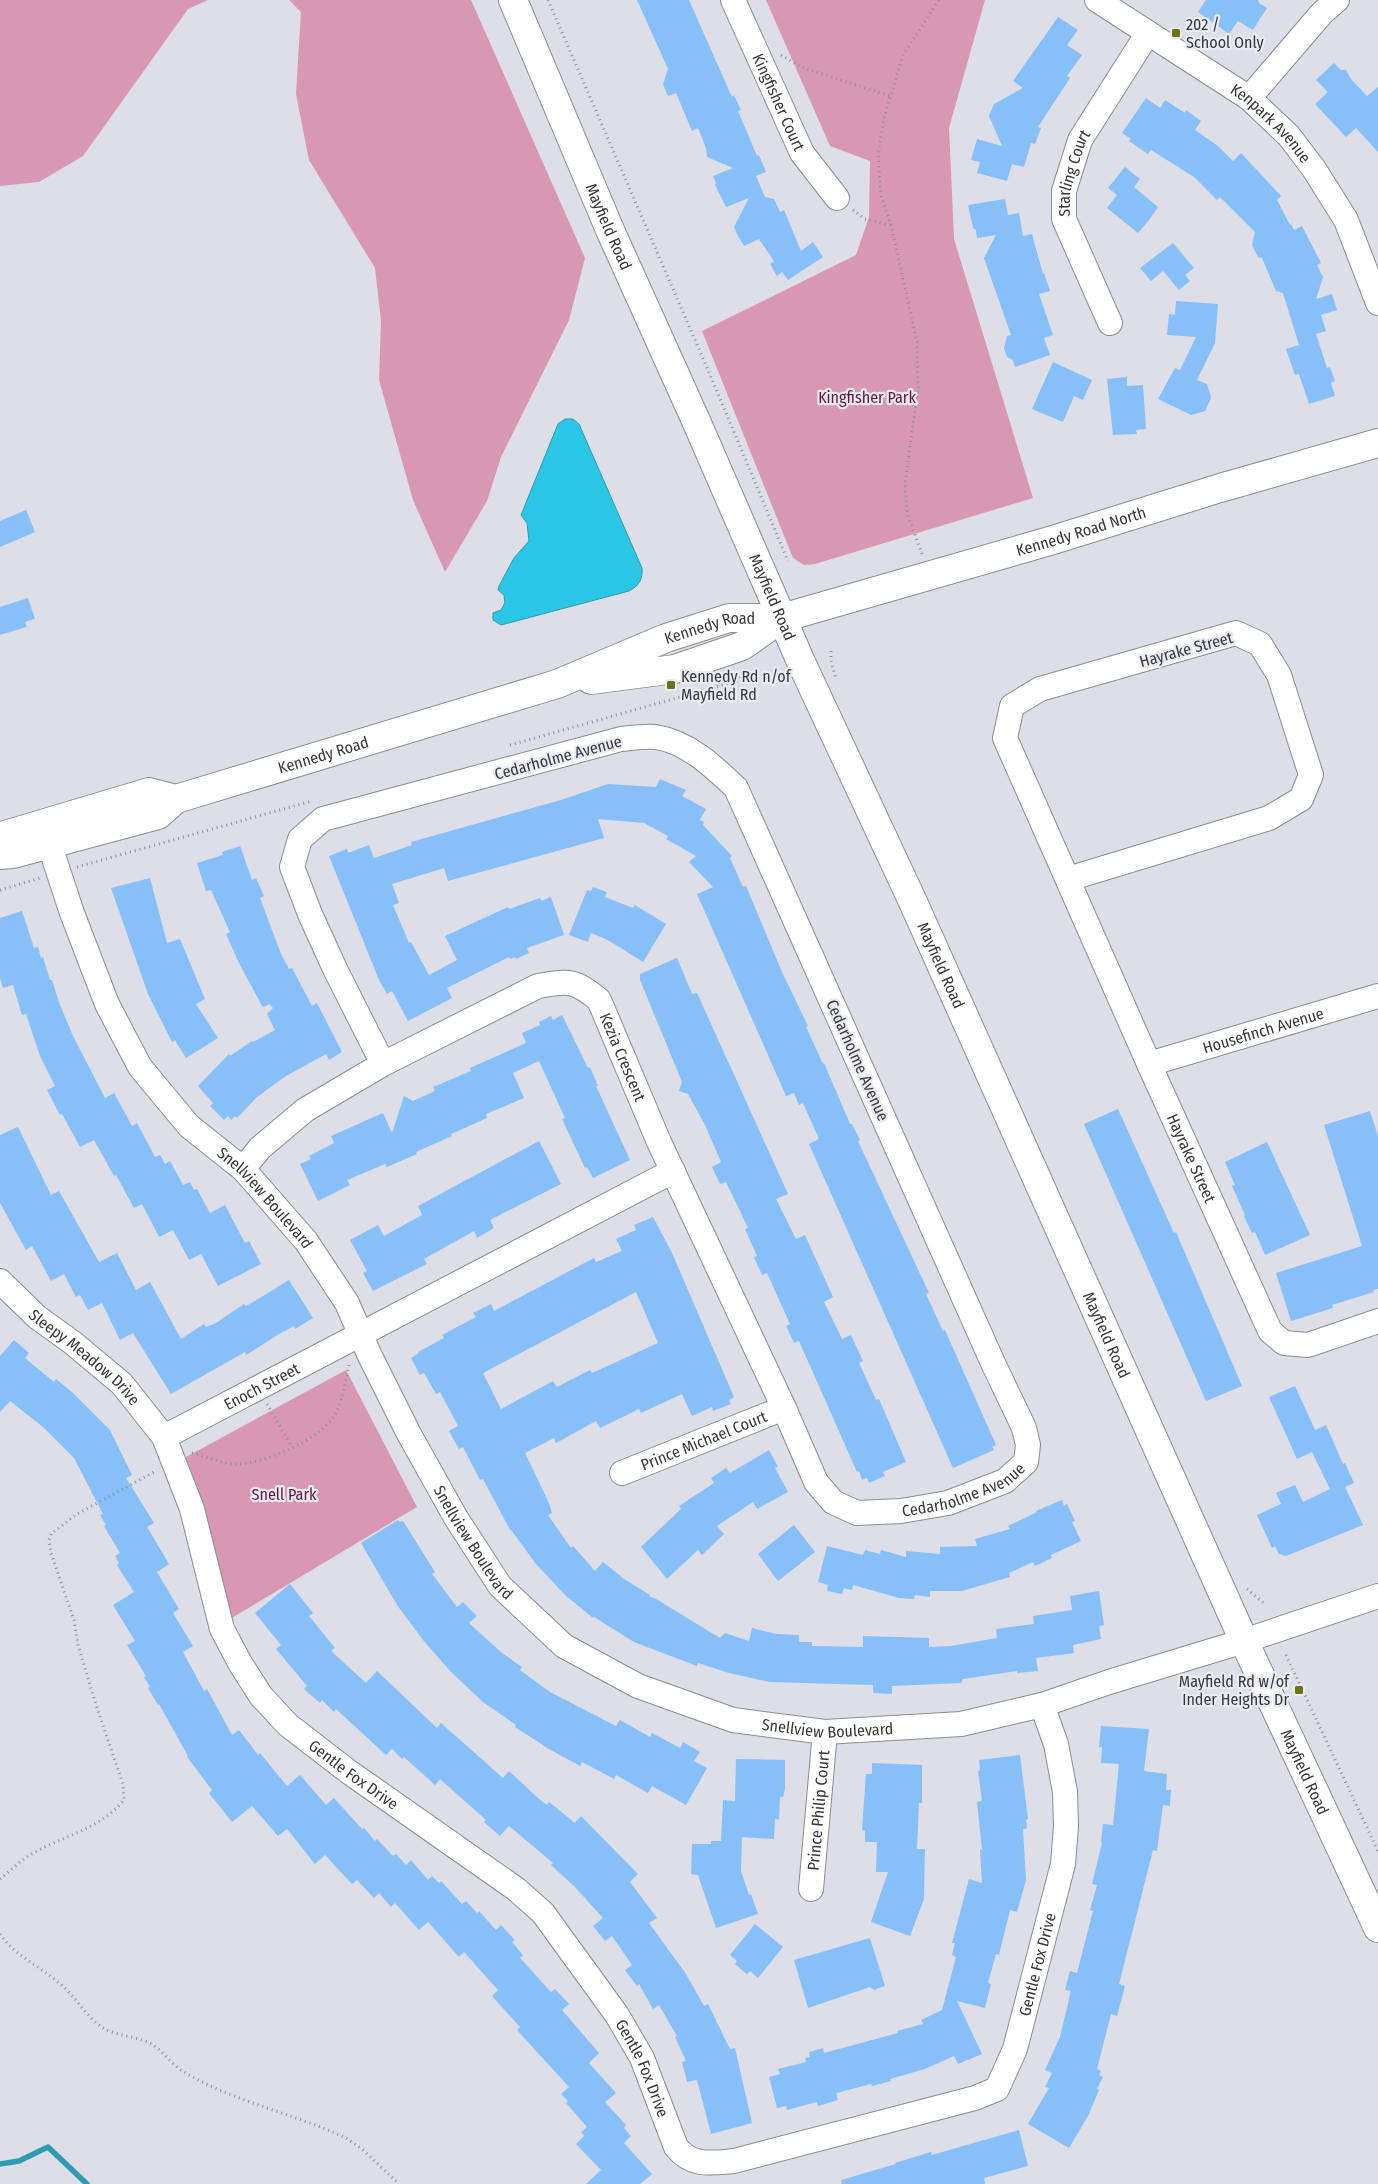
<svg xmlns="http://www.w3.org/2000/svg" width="1378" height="2184" font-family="'Fira Sans Condensed',sans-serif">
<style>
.green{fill:#d898b2}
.water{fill:#2bc6e5;stroke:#2f9bb2}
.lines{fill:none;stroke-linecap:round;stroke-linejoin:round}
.stream{stroke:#2f9bb2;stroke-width:5.5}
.building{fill:#87bff9;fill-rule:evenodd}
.minor-casing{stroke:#8b8c94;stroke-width:26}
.major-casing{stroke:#8b8c94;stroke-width:30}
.path{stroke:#8e8f95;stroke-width:3;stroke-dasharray:1 4;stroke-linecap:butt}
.minor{stroke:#fff;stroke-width:24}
.major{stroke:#fff;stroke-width:28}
.poi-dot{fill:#6d7117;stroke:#ebebf4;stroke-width:2}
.labels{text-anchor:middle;stroke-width:4.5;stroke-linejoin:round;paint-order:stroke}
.poi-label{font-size:16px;fill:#38383c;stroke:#ebebf4;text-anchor:start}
.street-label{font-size:16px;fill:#38383c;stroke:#ebebf4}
.park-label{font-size:16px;fill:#681341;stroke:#ebebf4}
</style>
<rect width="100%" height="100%" fill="#dddee7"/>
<!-- green -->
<g class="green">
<polygon points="0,0 208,0 188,9 83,156 39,182 0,186"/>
<polygon points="289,0 471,0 585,258 569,320 501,457 487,501 445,572 413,500 379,380 381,321 375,268 309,160 296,94 301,12"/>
<polygon points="766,0 985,0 949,128 954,239 1033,498 815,564 804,565 793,558 702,331 856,255 869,217 870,161 830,146"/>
<polygon points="346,1370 417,1507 230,1619 187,1469 186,1457"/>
</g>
<!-- water -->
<path class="water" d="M565 419H573L579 424 642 568C643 579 639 586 629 591L501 625 493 620V613L501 610 505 603 504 595 498 590 499 586 514 558 529 541 527 523 521 515 558 424Z"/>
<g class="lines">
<!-- stream -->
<polyline class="stream" points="0,2164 19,2161 48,2147 87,2184"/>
</g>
<!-- building -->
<g class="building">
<polygon points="637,0 689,0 732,97 734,95 741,110 738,111 757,156 759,155 766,172 756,176 765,197 774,199 780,212 784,210 801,251 813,242 823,257 788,280 782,272 777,276 770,264 774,261 759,239 744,246 737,234 734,227 749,198 726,207 715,185 716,183 713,176 733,168 707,157 706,148 698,128 692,131 676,93 668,96 663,84 668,69"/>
<polygon points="1206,0 1258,0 1259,3 1267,8 1253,30 1238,21 1229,34 1198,12"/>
<polygon points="1058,17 1078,30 1067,45 1082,55 1067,76 1070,78 1038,127 1041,128 1035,144 1031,143 1024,167 1012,164 1007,181 977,173 980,162 971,160 977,139 1002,146 989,116 994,104 1023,88 1013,81"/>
<polygon points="1334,63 1341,70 1346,70 1351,79 1367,96 1378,87 1378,152 1356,128 1346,137 1315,104 1328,92 1316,80"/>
<polygon points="1146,98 1160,108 1165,100 1185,113 1186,110 1201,121 1195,130 1218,146 1233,161 1241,153 1281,196 1277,200 1290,225 1291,224 1294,230 1302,226 1321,263 1317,265 1323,277 1316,299 1332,294 1337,310 1321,315 1326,331 1316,334 1327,368 1330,367 1335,381 1331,383 1335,396 1309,404 1299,374 1295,375 1286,349 1299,345 1283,293 1276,291 1262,258 1258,257 1252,245 1255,232 1220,197 1217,200 1194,177 1151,150 1148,154 1129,141 1131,139 1122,133"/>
<polygon points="1125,167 1140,179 1134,187 1158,207 1149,220 1138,233 1107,208 1117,195 1108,188"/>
<polygon points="1005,199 1008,215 1019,213 1023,236 1032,234 1043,274 1044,273 1050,291 1039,294 1053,335 1044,338 1050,355 1015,367 1013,360 1007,357 1004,348 1007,336 1011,335 984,258 996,235 977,238 976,230 973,228 968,205"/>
<polygon points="1173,243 1194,268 1185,275 1190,281 1179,290 1163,271 1151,281 1140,268"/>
<polygon points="1176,301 1218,304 1215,343 1197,380 1207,384 1211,398 1205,411 1191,415 1158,399 1175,368 1180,370 1196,337 1167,335 1169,314 1175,315"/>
<polygon points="1053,362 1092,380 1083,400 1074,396 1063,422 1032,409"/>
<polygon points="1127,377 1127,386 1143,385 1146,429 1136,430 1137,434 1113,435 1107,379"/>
<polygon points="26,510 35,532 0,547 0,521"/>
<polygon points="28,598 35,619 25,622 27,627 0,635 0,607"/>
<polygon points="660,779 686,790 682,796 706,809 700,820 704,822 703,825 732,856 730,858 743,887 746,886 782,972 808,1026 806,1027 823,1064 824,1063 850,1124 852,1124 860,1140 858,1141 929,1293 926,1294 943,1331 945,1330 996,1445 992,1447 994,1450 953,1468 809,1144 819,1139 803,1103 799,1105 794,1093 786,1096 697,894 713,887 689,862 696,856 666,839 668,836 644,823 598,819 604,838 448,881 444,868 392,884 399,903 393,905 409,943 411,942 429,975 457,960 445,936 508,907 509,909 540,898 541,901 551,897 564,935 527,948 529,953 516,959 515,957 510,959 509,957 447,988 452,998 408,1021 392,991 387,994 379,980 329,856 347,849 348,853 369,845 374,858 412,845 411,842 561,800 608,784 656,787"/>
<polygon points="240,846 252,880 256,878 264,896 260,898 281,954 289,969 292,968 312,1006 317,1003 342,1052 329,1060 326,1054 286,1076 257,1097 237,1118 235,1116 231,1120 228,1116 224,1120 210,1106 213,1103 198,1086 229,1054 230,1056 252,1041 253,1042 275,1030 267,1014 273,1008 269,1004 264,1007 262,1006 239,963 226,934 230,932 211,890 206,891 197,863 223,855 222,852"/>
<polygon points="150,878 167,943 180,939 205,999 196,1004 218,1038 186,1058 175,1040 172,1042 148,994 111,888"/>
<polygon points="593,887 607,892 605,897 633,908 635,905 666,924 643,962 608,940 591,933 588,942 569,935 587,890 591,891"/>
<polygon points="22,911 34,948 38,947 41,958 43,957 50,980 52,980 60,1005 73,1036 105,1098 114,1093 132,1126 137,1123 155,1157 160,1155 165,1164 170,1161 183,1185 190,1182 194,1190 197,1189 210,1213 225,1205 245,1243 249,1241 261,1264 218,1286 201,1254 189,1260 173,1230 159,1237 142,1204 134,1208 116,1175 114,1176 94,1140 80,1147 62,1114 60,1115 47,1090 55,1086 40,1056 26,1014 22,1015 13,985 3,988 0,978 0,918"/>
<polygon points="677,958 692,994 697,993 788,1194 776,1199 796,1239 805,1235 833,1297 824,1302 842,1339 851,1335 863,1361 859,1363 876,1400 879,1399 906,1462 883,1472 885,1476 869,1483 867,1478 862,1480 859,1471 857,1472 799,1341 794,1343 786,1326 790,1324 767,1273 762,1275 754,1257 757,1256 745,1229 748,1228 726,1182 720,1184 712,1167 721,1162 705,1125 688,1094 679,1091 682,1082 640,980 640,974"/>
<polygon points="562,1015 588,1068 590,1067 598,1086 596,1086 630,1160 593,1178 587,1167 585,1168 569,1134 562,1119 565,1118 539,1061 513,1073 524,1098 486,1114 487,1118 451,1134 452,1136 416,1152 417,1154 387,1167 385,1164 347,1180 350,1185 318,1201 300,1164 311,1159 309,1156 334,1143 331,1136 383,1113 392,1133 404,1096 413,1101 435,1091 433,1087 471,1071 470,1068 526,1043 522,1033 540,1025 539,1022 551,1016 553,1020"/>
<polygon points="1118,1109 1174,1233 1176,1232 1242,1386 1206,1401 1084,1124"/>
<polygon points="1370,1111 1378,1136 1378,1289 1373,1290 1374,1292 1332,1305 1333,1308 1291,1321 1276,1273 1362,1246 1324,1125"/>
<polygon points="18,1127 51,1195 59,1191 99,1262 117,1253 136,1290 150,1282 181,1339 204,1324 206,1327 216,1323 244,1304 246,1306 253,1302 289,1280 313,1318 295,1329 294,1326 279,1334 246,1355 245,1352 171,1394 133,1333 120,1340 102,1303 88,1310 80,1295 76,1297 64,1274 51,1281 32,1246 26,1250 0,1203 0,1135"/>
<polygon points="539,1141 561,1184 490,1220 494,1228 477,1238 474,1231 424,1259 427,1264 373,1291 363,1273 367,1271 350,1240 378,1225 384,1236 422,1215 418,1206"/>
<polygon points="1267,1142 1310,1235 1265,1255 1255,1232 1252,1233 1244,1216 1245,1215 1232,1186 1235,1185 1225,1162"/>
<path d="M653 1217 672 1253 734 1397 729 1400 731 1404 713 1411 712 1407 692 1416 682 1394 641 1413 639 1409 600 1428 596 1421 556 1443 554 1438 525 1453 549 1503 552 1513 548 1515 571 1548 573 1546 595 1571 603 1562 624 1579 650 1595 649 1596 656 1599 720 1638 725 1633 749 1641 752 1628 777 1634 799 1635V1642H812V1646L863 1647V1636L929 1638V1647L951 1646 997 1638 996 1629 1034 1624 1033 1616 1072 1610 1070 1596 1099 1591 1104 1625 1099 1626 1101 1639 1073 1645 1074 1653 1036 1658 1038 1671 1017 1673V1671L963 1679 961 1683 892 1686V1694L873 1693V1685L770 1682 729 1673 698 1663 697 1666 634 1642 594 1617 593 1618 565 1595 536 1564 511 1530H510L483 1479 480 1480 463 1447 459 1449 449 1431 458 1426 440 1392 436 1394 424 1373 420 1375 411 1358 419 1353 418 1352 444 1338 442 1335 476 1317 473 1313 491 1304 494 1311 594 1258 596 1262 622 1251 616 1239 636 1230 634 1225ZM636 1292 658 1343 592 1373 590 1370 557 1387 553 1381 501 1409 483 1373Z"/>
<polygon points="14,1340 29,1353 25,1358 54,1382 56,1379 72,1392 110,1430 132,1475 126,1478 154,1523 147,1527 169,1564 157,1572 179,1609 173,1613 193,1646 183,1652 204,1691 207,1689 232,1735 239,1730 258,1755 260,1753 287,1786 300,1775 326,1805 334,1798 362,1829 364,1828 375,1841 377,1839 393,1856 396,1854 406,1865 411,1860 428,1880 432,1876 439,1883 441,1881 462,1904 466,1901 477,1913 479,1911 496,1930 501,1925 515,1940 512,1942 523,1955 520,1958 551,1992 555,1989 569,2004 562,2010 599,2053 589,2063 616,2093 605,2102 626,2125 624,2128 631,2136 624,2143 652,2174 640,2184 586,2184 601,2170 576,2144 584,2136 581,2132 587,2127 566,2103 568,2101 561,2094 569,2087 517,2030 520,2027 492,1996 498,1990 464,1952 459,1957 428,1922 419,1930 395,1903 391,1907 379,1893 374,1898 357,1880 352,1884 325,1855 315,1864 287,1829 278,1836 252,1806 232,1822 209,1793 212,1790 187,1757 188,1756 159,1704 158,1705 148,1688 150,1687 144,1677 146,1676 127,1645 135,1641 113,1605 134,1592 117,1565 119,1563 115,1556 120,1553 104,1526 106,1525 100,1515 103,1514 74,1458 43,1427 10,1401 0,1412 0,1356"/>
<polygon points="1295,1386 1315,1430 1326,1425 1343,1464 1345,1463 1354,1483 1345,1487 1363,1525 1286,1556 1279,1554 1275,1546 1272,1548 1257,1515 1281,1504 1276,1493 1295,1485 1303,1502 1330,1489 1312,1452 1297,1459 1269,1397"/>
<polygon points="769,1450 778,1467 775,1468 788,1492 757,1509 753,1502 717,1526 724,1534 702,1555 698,1550 667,1579 641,1547 681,1509 679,1506 714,1483 711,1478 726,1468 730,1473"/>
<polygon points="1062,1500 1064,1506 1067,1504 1075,1521 1072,1522 1081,1541 1051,1555 1052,1558 1035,1566 1033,1562 1009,1573 1010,1577 962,1591 930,1591 930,1597 915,1595 914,1599 899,1598 853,1585 852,1590 844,1588 842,1594 827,1591 828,1585 818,1582 827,1546 863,1555 865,1550 880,1554 881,1550 906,1557 906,1551 940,1554 940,1547 977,1546 975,1539 1010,1529 1008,1526 1037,1512 1036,1511"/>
<polygon points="398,1520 400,1522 403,1521 435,1572 432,1574 457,1607 463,1602 477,1616 469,1623 502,1653 522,1667 520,1670 550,1692 616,1726 620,1720 650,1737 652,1733 680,1748 683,1742 700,1752 694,1761 707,1768 686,1805 652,1786 648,1793 616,1775 614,1779 582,1762 580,1766 549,1749 515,1727 516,1725 483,1702 451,1672 423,1640 397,1605 361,1543"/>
<polygon points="794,1525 815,1552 778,1581 758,1554"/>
<polygon points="290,1584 313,1613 309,1616 335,1648 331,1651 366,1683 377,1671 437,1728 441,1723 503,1778 509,1771 539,1799 547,1805 549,1802 575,1823 581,1816 638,1874 630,1882 657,1918 649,1923 686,1974 704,2006 708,2004 730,2049 735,2048 752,2123 711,2134 697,2080 687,2082 682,2062 686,2061 675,2037 677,2036 659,2005 653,2009 639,1984 637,1986 625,1970 632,1965 612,1936 605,1941 593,1926 603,1918 574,1886 551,1865 553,1863 509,1826 500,1836 484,1822 486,1820 440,1779 435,1785 404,1757 402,1759 392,1749 386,1755 336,1709 334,1712 322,1700 320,1703 304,1689 307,1686 276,1649 281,1645 255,1613"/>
<polygon points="1101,1726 1149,1729 1144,1771 1167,1774 1166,1790 1171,1790 1170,1806 1163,1805 1157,1851 1153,1850 1119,1984 1125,1986 1117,2016 1111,2014 1097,2069 1101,2071 1099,2075 1103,2077 1097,2089 1099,2090 1088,2116 1069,2148 1028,2124 1049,2088 1045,2087 1052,2073 1045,2070 1060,2037 1071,1991 1065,1990 1070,1971 1077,1973 1093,1911 1090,1910 1097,1885 1092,1884 1102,1843 1101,1843 1103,1824 1113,1825 1119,1764 1101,1763 1102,1747 1099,1747"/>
<polygon points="1020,1755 1028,1819 1026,1820 1027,1828 1023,1829 1026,1880 1017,1912 1010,1910 999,1955 996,1954 988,1983 991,1984 985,2008 957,2001 982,2054 958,2064 954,2056 925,2069 890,2079 891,2081 872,2086 871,2084 836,2093 838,2100 818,2106 817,2102 787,2110 786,2106 777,2108 769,2077 780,2074 778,2069 806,2062 805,2058 810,2057 809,2052 823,2048 824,2053 898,2033 897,2031 923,2024 921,2020 942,2010 956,1957 952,1955 955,1943 952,1943 969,1879 982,1883 980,1850 982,1850 977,1802 982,1801 978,1771 980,1770 979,1760"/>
<polygon points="736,1759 785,1760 785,1789 783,1797 780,1797 779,1820 775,1819 774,1839 742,1837 741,1871 749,1895 751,1894 758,1914 716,1928 698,1875 691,1874 692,1844 711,1844 711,1841 721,1841 723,1800 735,1801"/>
<polygon points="872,1763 922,1765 922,1803 919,1803 917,1849 925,1849 924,1899 910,1936 871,1922 888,1872 876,1872 877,1842 865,1842 865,1831 862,1830 866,1774 872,1774"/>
<polygon points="755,1924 783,1947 758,1978 750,1971 747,1974 735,1964 737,1961 730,1955"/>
<polygon points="870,1938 885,1986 874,1990 870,1987 808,2008 794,1960"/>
<polygon points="1019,2130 1028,2166 984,2178 985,2184 842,2184 841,2180 896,2164 895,2163 931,2152 932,2155"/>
</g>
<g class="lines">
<!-- minor casing -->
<g class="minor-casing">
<g id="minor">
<path id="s1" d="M733 0 802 153 837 198"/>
<path id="s2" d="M1097 0 1249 98 1289 136 1314 169 1346 220 1378 303"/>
<polyline points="1249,98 1322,13 1337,0"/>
<path id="s3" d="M1110 323 1064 219V191L1080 140 1148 33"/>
<path id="s4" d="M44 828 72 913 107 1004 140 1067 189 1126 243 1169 306 1241 347 1303 369 1354 409 1434 456 1518 500 1586 564 1646 638 1686 733 1720 825 1732 961 1724 1042 1705 1109 1682 1244 1641 1378 1596"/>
<path id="s5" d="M1068 879 1269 818 1301 799 1311 775 1279 675 1260 644 1236 633 1040 689 1012 706 1005 738 1149 1064 1270 1331 1284 1343 1308 1345 1378 1321"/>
<path id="s6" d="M1149 1064 1378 996"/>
<path id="s7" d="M243 1169 260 1148 305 1110 383 1064 538 986C569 981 574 979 599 1000L659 1142 784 1408 816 1482 833 1502 857 1513 901 1511 948 1503 1005 1481 1026 1462 1028 1445 1024 1428 993 1363 736 788C714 767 688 742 656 737 645 736 632 738 621 739L323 819 300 839 292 867 310 914 335 969 383 1064"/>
<path id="s8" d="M0 1281 37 1317 73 1343 122 1384 164 1437 192 1509 222 1629 240 1663 261 1696 288 1725 349 1772 516 1889 543 1913 617 2015 642 2058 676 2147C692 2167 711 2163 734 2161L975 2098 997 2089 1015 2049 1063 1864 1066 1826 1065 1792 1056 1744 1042 1705"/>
<path id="s9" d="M164 1437 673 1171"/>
<path id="s10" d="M622 1473 784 1408"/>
<path id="s11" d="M811 1889 825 1732"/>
</g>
</g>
<!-- major casing -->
<g class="major-casing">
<g id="major">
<path id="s12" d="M513 0 610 230 697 423 801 662 913 902 1244 1641 1378 1928"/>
<polyline points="591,680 675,669 742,646 782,618"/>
<polyline points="0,839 5,835 149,792 176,799"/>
<path id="s13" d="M0 855 13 854 158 815 176 799 557 684 666 638 729 618H782L1053 540 1220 488 1378 443"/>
</g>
</g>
<!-- path -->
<g class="path">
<polyline points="548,0 708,370 788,561"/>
<polyline points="781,55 801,67 890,96"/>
<polyline points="853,210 865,219 891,225"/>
<polyline points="922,554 907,513 905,484 918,388 917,342 891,225 881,196 878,155 884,118 903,55 939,0"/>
<polyline points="831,651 831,661 836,679"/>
<polyline points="510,745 737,681 746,669"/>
<polyline points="77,867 312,801"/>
<polyline points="0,890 40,878"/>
<polyline points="267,1404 292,1447"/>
<path d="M192 1453C206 1456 219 1463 233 1464 261 1466 324 1438 336 1413 343 1398 346 1380 349 1364"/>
<polyline points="1247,1589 1265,1604"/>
<polyline points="1286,1655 1378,1851"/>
<path d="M0 1879C10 1871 20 1861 30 1855 63 1835 98 1831 124 1800L123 1784 96 1705 78 1645 74 1620 51 1553 49 1540 51 1534 77 1514 156 1471"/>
<path d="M0 1934C15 1956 38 1965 58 1982 74 1994 84 2014 100 2026 116 2037 136 2035 153 2045 164 2052 172 2065 184 2072 234 2102 293 2113 346 2138L362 2149 399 2184"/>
</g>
<!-- minor -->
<use href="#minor" class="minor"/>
<!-- major -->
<use href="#major" class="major"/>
</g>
<!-- markers -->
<g class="poi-dot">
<rect x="1171" y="28" width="10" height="10" rx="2.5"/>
<rect x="666" y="680" width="10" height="10" rx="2.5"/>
<rect x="1294" y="1685" width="10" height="10" rx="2.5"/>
</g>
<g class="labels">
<!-- poi labels -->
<g class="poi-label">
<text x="1186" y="30">202 /<tspan x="1186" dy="18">School Only</tspan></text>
<text x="681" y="682">Kennedy Rd n/of<tspan x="681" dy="18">Mayfield Rd</tspan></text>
<text x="1289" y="1687" text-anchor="end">Mayfield Rd w/of<tspan x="1289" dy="18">Inder Heights Dr</tspan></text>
</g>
<!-- street labels -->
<g class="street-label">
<text dy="6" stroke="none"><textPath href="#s1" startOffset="112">Kingfisher Court</textPath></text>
<text dy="6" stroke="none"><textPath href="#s2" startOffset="214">Kenpark Avenue</textPath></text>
<text dy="6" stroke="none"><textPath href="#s3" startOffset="161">Starling Court</textPath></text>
<text dy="6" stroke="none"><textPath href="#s12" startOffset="246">Mayfield Road</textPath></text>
<text dy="6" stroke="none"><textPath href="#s13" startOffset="1134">Kennedy Road North</textPath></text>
<text dy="6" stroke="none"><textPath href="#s12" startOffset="651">Mayfield Road</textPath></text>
<text dy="6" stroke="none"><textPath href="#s13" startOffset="749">Kennedy Road</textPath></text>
<text transform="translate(1186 649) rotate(-15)" y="6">Hayrake Street</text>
<text dy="6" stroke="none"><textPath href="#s13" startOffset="341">Kennedy Road</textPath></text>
<text transform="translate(558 757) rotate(-15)" y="6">Cedarholme Avenue</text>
<text dy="6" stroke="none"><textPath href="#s12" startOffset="1056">Mayfield Road</textPath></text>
<text dy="6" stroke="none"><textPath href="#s6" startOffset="119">Housefinch Avenue</textPath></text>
<text dy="6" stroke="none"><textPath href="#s7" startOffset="478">Kezia Crescent</textPath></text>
<text transform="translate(858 1060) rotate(66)" y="6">Cedarholme Avenue</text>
<text dy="6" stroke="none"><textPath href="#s5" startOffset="1170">Hayrake Street</textPath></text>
<text dy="6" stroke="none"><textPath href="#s4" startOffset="440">Snellview Boulevard</textPath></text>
<text dy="6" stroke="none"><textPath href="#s12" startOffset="1461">Mayfield Road</textPath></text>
<text dy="6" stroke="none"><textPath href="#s8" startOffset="114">Sleepy Meadow Drive</textPath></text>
<text dy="6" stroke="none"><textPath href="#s9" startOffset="110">Enoch Street</textPath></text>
<text dy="6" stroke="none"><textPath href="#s10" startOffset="88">Prince Michael Court</textPath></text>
<text dy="6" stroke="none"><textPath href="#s7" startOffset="1108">Cedarholme Avenue</textPath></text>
<text dy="6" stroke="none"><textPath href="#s4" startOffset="845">Snellview Boulevard</textPath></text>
<text dy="6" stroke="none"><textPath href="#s4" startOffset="1264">Snellview Boulevard</textPath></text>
<text dy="6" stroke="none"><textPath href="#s12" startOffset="1941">Mayfield Road</textPath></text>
<text dy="6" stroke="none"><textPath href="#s8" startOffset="628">Gentle Fox Drive</textPath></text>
<text dy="6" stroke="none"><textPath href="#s11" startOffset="79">Prince Philip Court</textPath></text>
<text dy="6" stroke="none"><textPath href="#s8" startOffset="1601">Gentle Fox Drive</textPath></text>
<text dy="6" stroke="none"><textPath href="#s8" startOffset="1048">Gentle Fox Drive</textPath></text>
</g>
<!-- park labels -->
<g class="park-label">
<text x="867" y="403">Kingfisher Park</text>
<text x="284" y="1500">Snell Park</text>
</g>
</g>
</svg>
